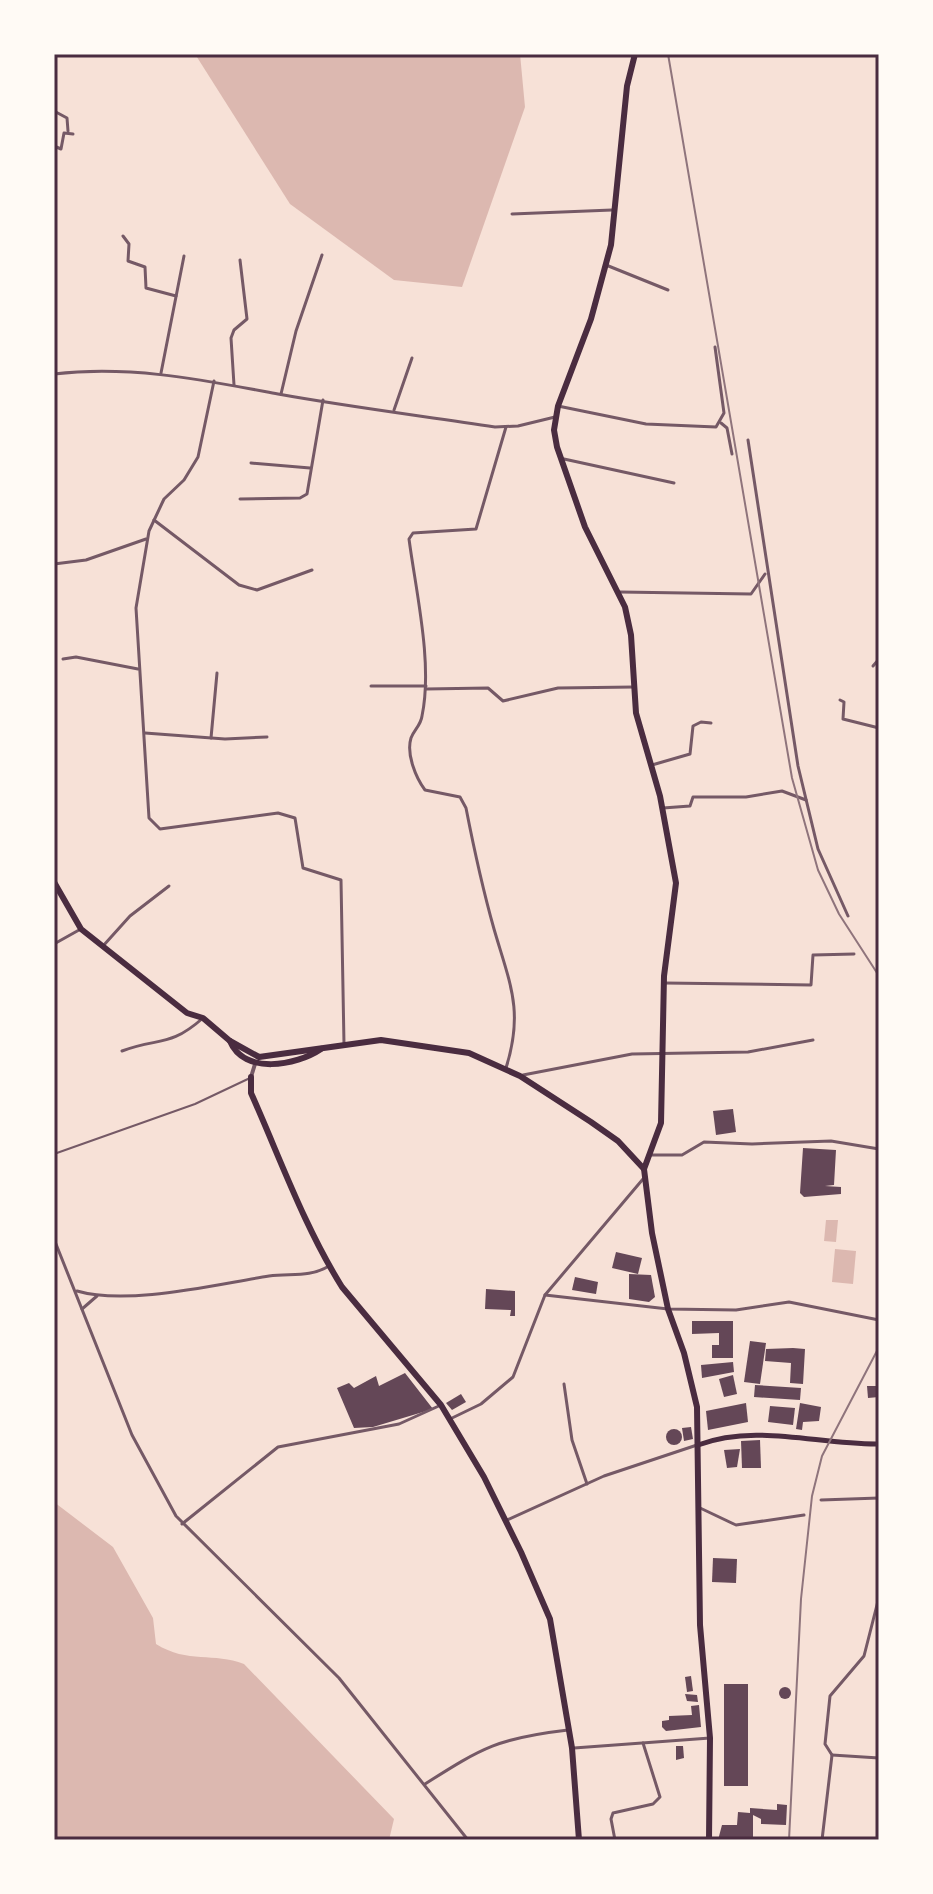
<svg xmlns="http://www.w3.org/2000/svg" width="933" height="1894" font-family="Georgia,serif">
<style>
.water{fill:#dcb8b0}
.building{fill:#644757}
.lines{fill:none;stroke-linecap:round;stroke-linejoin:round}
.service{stroke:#755966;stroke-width:2}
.minor{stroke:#755966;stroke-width:3}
.tertiary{stroke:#755966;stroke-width:4}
.secondary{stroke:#4a2c40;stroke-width:5}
.primary{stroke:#4a2c40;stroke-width:6}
.trunk{stroke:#4a2c40;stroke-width:6}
.rail{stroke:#8f747c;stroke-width:2}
.neatline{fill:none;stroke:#4a2c40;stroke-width:3}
</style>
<rect width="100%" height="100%" fill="#f7e1d7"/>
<!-- water -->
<g class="water">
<polygon points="195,54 520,54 525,107 462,287 394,280 290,204"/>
<polygon points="826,1220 838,1220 836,1242 824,1241"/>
<polygon points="835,1249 856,1251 853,1284 832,1282"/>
<path d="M54 1502 113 1547 153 1618 156 1644C188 1664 214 1652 244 1664L394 1819 389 1840H54Z"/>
</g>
<!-- building -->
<g class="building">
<polygon points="733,1109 736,1132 716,1135 713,1111"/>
<polygon points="803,1148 836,1150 834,1185 825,1186 841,1187 841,1194 804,1197 800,1193"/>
<polygon points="616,1252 642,1258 638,1274 612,1268"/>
<polygon points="629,1274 651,1275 655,1297 649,1302 629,1299"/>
<polygon points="575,1277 598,1282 596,1294 572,1290"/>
<polygon points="486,1289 515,1291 515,1316 510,1316 511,1310 485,1309"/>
<polygon points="692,1321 733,1321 733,1358 712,1358 712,1345 719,1345 719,1333 692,1334"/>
<polygon points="750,1341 766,1343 760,1384 744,1382"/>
<polygon points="793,1348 805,1349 803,1384 790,1383 791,1363 765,1361 766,1349"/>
<polygon points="733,1362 734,1372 702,1378 701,1365"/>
<polygon points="405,1373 433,1409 373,1427 354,1428 337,1388 349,1383 354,1388 376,1376 379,1386"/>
<polygon points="733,1375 737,1394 724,1397 719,1379"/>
<polygon points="755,1385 801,1388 800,1400 754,1397"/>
<polygon points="867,1386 879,1386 879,1397 868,1398"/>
<polygon points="461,1394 466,1402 452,1410 446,1403"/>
<polygon points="746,1403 748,1422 708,1430 706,1411"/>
<polygon points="800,1403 821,1407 819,1421 803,1422 802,1430 796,1429"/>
<polygon points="770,1406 795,1408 793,1425 768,1422"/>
<polygon points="691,1427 693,1439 684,1441 682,1428"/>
<circle cx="674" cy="1437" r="8"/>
<polygon points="760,1440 761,1468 742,1468 741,1441"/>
<polygon points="740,1449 737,1467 727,1468 724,1450"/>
<polygon points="713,1558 737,1559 736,1583 712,1582"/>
<polygon points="691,1676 693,1691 687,1692 685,1677"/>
<rect x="724" y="1684" width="24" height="102"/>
<circle cx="785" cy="1693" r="6"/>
<polygon points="685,1694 697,1695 698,1702 687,1701"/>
<polygon points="699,1705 701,1727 666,1731 662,1727 662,1721 669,1720 669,1716 692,1715 691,1706"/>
<polygon points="676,1746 683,1746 684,1758 676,1760"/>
<polygon points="777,1804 787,1805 786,1825 761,1824 761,1819 753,1815 753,1840 718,1840 722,1825 737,1825 738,1812 750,1813 750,1808 777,1810"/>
</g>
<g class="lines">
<!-- service -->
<polyline class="service" points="54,1154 195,1104 250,1078"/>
<!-- minor -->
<g class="minor">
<polyline points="54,111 67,118 68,131"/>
<polyline points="54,146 61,149 64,133 73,134"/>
<polyline points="512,214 612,210"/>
<polyline points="123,236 129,244 128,261 145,267 146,288 176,296"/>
<polyline points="606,265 668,290"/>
<polyline points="161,373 184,256"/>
<path d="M54 374C131 365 203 380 278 394 350 407 423 416 495 427L518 426 555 417"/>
<polyline points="214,381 198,457 184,480 164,499 149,531 136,608 149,818 160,829 278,813 295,818 303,868 341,880 344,1044"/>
<polyline points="234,385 231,338 234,330 247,319 240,260"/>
<polyline points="281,394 296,331 322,255"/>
<polyline points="558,406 646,424 716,427 724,413 715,347"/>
<polyline points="394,410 412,358"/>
<polyline points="721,423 727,428 732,454"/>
<path d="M506 427 476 529 413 533 409 539C416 592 433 664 422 716 421 725 414 730 411 738 406 754 416 778 425 790L460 797 466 808C474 849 483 890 494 929 510 984 524 1011 506 1068"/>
<polyline points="748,440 798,766 818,849 848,916"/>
<polyline points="564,459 674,483"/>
<polyline points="251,463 310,468"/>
<polyline points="240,499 300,498 307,494 323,400"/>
<polyline points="154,520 239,585 257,590 312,570"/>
<polyline points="54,564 86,560 146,539"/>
<polyline points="620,592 751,594 765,574"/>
<polyline points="63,659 76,657 138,669"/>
<polyline points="873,666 879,659"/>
<polyline points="371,686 426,686"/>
<polyline points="426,689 488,688 503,701 558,688 634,687"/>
<polyline points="840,700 844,702 843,719 879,728"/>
<polyline points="145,733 225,739 267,737"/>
<polyline points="211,738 217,673"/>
<polyline points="652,765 690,754 693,726 701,722 711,723"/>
<polyline points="663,808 690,806 693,797 746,797 782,791 806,800"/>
<polyline points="54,944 79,930"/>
<polyline points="103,946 130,916 169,886"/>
<polyline points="664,983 811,985 813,955 854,954"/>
<path d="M122 1051C159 1037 169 1048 203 1018"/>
<polyline points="523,1075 632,1054 748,1052 813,1040"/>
<polyline points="652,1155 682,1155 704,1142 752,1144 831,1141 879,1149"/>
<polyline points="54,1239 132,1435 176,1516 339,1678 468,1840"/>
<path d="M77 1291C128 1306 217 1284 269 1276 291 1273 309 1278 329 1266"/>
<polyline points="545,1295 668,1309 736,1310 789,1302 879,1320"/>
<polyline points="82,1309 97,1296"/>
<polyline points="564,1384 572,1440 587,1484"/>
<polyline points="450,1419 481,1404 513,1377 545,1295 643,1179"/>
<polyline points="821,1500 879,1498"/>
<polyline points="698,1507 736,1525 804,1515"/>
<polyline points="507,1520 604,1476 697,1445"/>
<polyline points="182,1524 278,1447 399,1424 441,1405"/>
<polyline points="574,1748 710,1738"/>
<polyline points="832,1755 879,1758"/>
<path d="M425 1784C483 1747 499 1738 568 1730"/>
<polyline points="615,1840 611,1819 613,1813 653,1804 660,1797 643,1743"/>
<polyline points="822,1840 832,1755 825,1744 830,1696 864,1656 879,1597"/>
</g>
<!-- tertiary -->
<polyline class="tertiary" points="251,1077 255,1064"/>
<!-- secondary -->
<path class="secondary" d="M698 1445C756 1423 818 1445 879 1444"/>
<!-- primary -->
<g class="primary">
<polyline points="635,54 627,86 611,245 591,319 558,406 554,430 557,447 585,527 625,607 631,635 636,713 660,796 676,883 664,976 661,1123 644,1169"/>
<path d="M251 1077V1093C280 1158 304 1226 342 1287L441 1405 484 1477 521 1552 550 1619 572 1748 579 1840"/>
</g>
<!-- trunk -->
<g class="trunk">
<polyline points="54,882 81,929 187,1013 203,1018 230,1041 259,1057 381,1040 469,1053 520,1076 591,1122 618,1141 644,1169 652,1233 668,1309 684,1353 697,1407 700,1625 710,1738 709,1840"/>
<path d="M230 1041C244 1075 296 1066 321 1049"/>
</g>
<!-- rail -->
<g class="rail">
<polyline points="668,54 792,778 818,870 839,914 879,976"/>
<polyline points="789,1840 801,1599 812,1496 822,1456 879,1347"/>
</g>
</g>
<!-- border -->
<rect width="933" height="1894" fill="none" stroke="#fffaf5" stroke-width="112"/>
<rect x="56" y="56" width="821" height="1782" class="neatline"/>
</svg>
